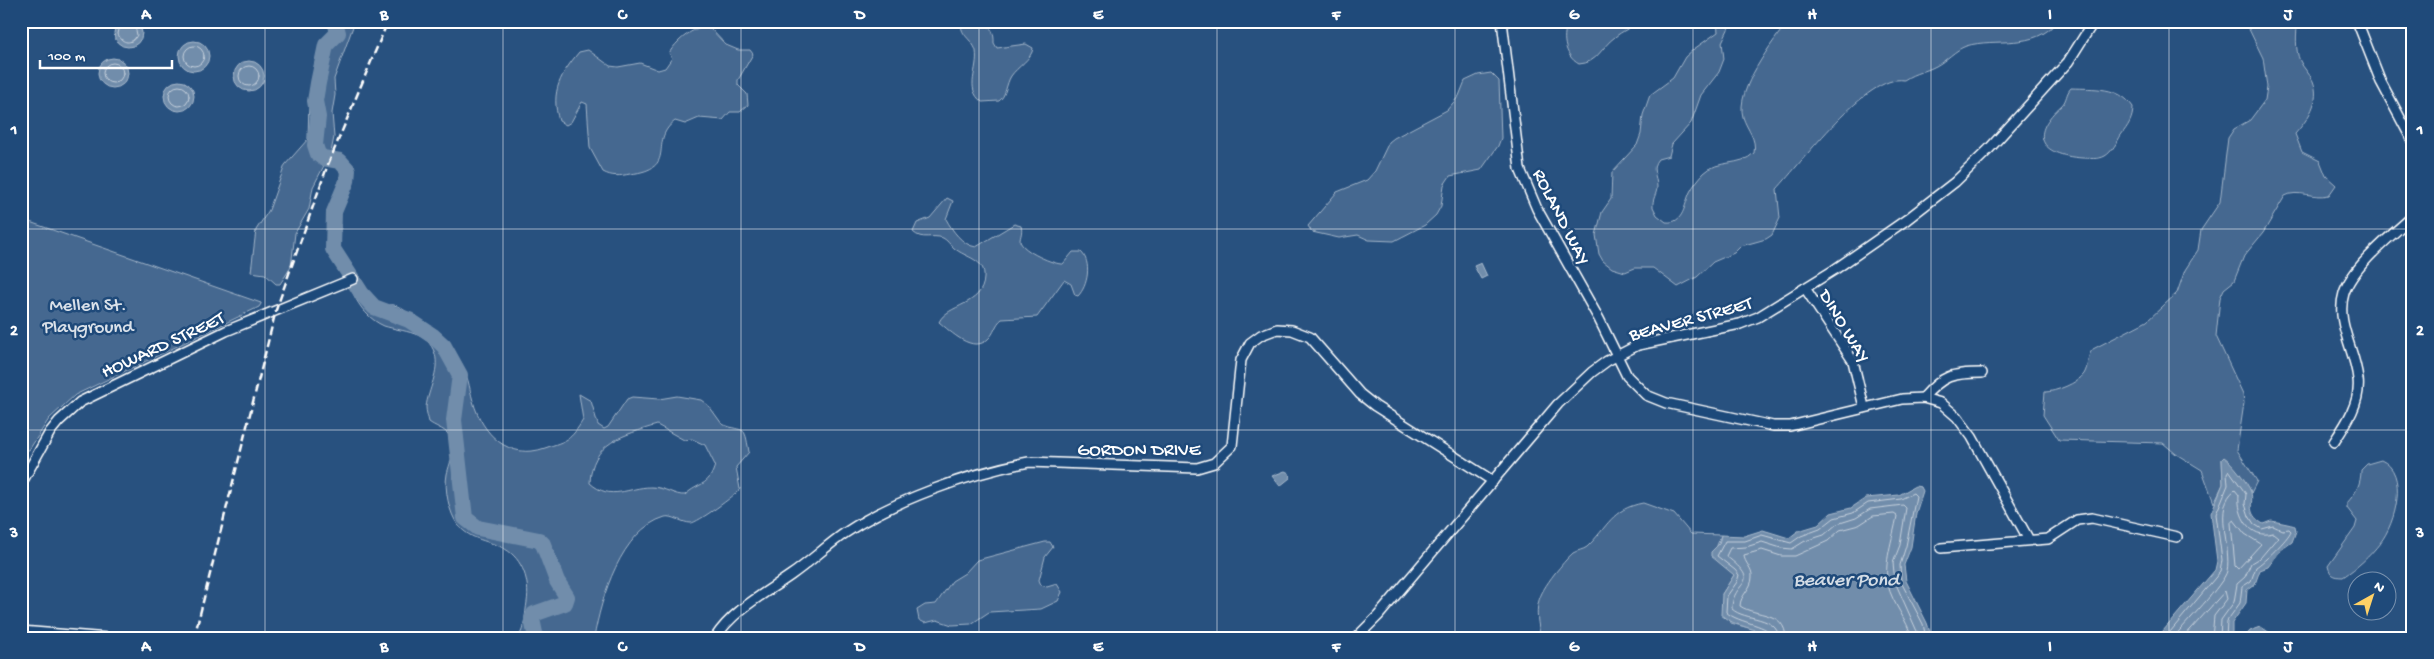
<svg xmlns="http://www.w3.org/2000/svg" width="2434" height="659" font-family="'Gochi Hand',sans-serif">
<style>
.green{fill:#446890;stroke:#a2b4c8;fill-rule:evenodd}
.water{fill:#718dab;stroke:#aabbcd}
.lines{fill:none;stroke-linecap:round;stroke-linejoin:round}
.shore{stroke:#c6d1dd;stroke-width:1}
.river{stroke:#718dab;stroke-width:16}
.minor-casing{stroke:#fff;stroke-width:12}
.minor{stroke:#1f4a7a;stroke-width:9}
.rail{stroke:#fff;stroke-width:2.5;stroke-dasharray:8 4;stroke-linecap:butt}
.grid{fill:none;stroke:#fff;stroke-width:1;stroke-opacity:0.55}
.labels{text-anchor:middle;stroke-width:5;stroke-linejoin:round;paint-order:stroke}
.street-label{font-size:19px;fill:#fff;stroke:#1f4a7a}
.park-label{font-size:19px;fill:#dae1e9;stroke:#1f4a7a}
.water-label{font-size:20px;font-style:italic;fill:#d4dde6;stroke:#1f4a7a}
.neatline{fill:none;stroke:#fff;stroke-width:2}
.grid-label{font-size:16px;text-anchor:middle;font-weight:bold;fill:#fff}
</style>
<rect width="100%" height="100%" fill="#28517f"/>
<filter id="ink" filterUnits="userSpaceOnUse"><feTurbulence type="fractalNoise" baseFrequency=".02" numOctaves="2"/><feDisplacementMap in="SourceGraphic" scale="10" xChannelSelector="R" yChannelSelector="G"/><feConvolveMatrix kernelMatrix="1 2 1 2 8 2 1 2 1" color-interpolation-filters="sRGB"/></filter>
<g filter="url(#ink)">
<!-- green -->
<g class="green">
<polygon points="339,21 355,21 334,79 335,95 332,113 334,137 331,152 313,187 309,209 295,233 291,267 280,284 276,284 265,274 251,272 256,230 269,210 285,165 308,139 309,99"/>
<path d="M962 21C980 21 995 22 994 43L997 48 1026 44 1033 48C1032 59 1017 67 1011 76 1006 84 1006 96 999 101L982 102C964 88 979 70 976 51 973 39 958 35 962 21Z"/>
<path d="M1569 21H1637C1630 29 1622 31 1615 37 1601 47 1598 63 1579 64 1564 56 1561 35 1569 21Z"/>
<path d="M1717 21H1732L1722 42 1724 59 1719 72 1701 95 1691 123 1672 144 1669 156 1658 159C1650 168 1657 176 1657 187 1657 194 1652 199 1653 207L1657 215 1666 222C1684 224 1684 205 1690 192 1693 186 1699 178 1704 173 1718 159 1740 167 1754 153 1757 138 1747 130 1743 117 1735 90 1773 42 1788 21H2057C2035 51 1996 37 1966 46 1955 50 1946 61 1936 66 1925 72 1916 72 1904 80 1867 74 1802 162 1777 189L1780 218 1772 235 1766 239 1741 246 1734 253 1713 262 1697 277 1678 287 1653 268H1635L1625 272 1612 268 1603 261 1599 254 1596 235 1602 212 1611 199 1612 172 1637 145 1641 134 1643 115 1650 95 1673 78 1685 57 1694 49 1718 32Z"/>
<path d="M2245 21H2298C2296 33 2295 50 2300 61 2303 68 2310 74 2313 81 2321 101 2308 119 2295 134L2302 152 2320 161 2326 176 2336 185 2329 195C2315 199 2297 189 2285 196L2263 233 2244 256 2234 281 2224 289 2220 298 2216 336 2243 394 2244 403 2237 450 2257 481 2251 493 2237 471 2222 459 2223 484 2214 503 2202 470 2176 454 2163 443 2059 440 2043 415 2045 392C2055 392 2078 383 2084 374 2089 366 2086 357 2093 349L2147 321 2177 293 2185 270 2198 250 2201 230 2220 202 2228 138 2234 129 2250 120 2265 100 2267 87 2263 58Z"/>
<path d="M700 27 710 28 726 45 738 50H750L753 54 738 80V85L747 94 748 105 740 112H730L723 120 699 118 685 124 675 121C647 142 680 168 630 174 620 176 612 177 603 172L590 148 587 104 582 102 571 122 566 125 559 121C550 91 561 74 579 52L588 50 610 66 618 67 640 63 658 70 665 68 672 58 669 53C677 41 687 33 700 27Z"/>
<polygon points="1491,73 1499,81 1501,138 1498,146 1481,170 1450,176 1444,185 1441,206 1436,215 1425,225 1394,241 1369,240 1358,235 1339,238 1312,232 1308,226 1337,192 1367,180 1375,171 1389,142 1394,138 1447,110 1459,96 1465,81 1478,75"/>
<path d="M2071 88C2094 89 2119 86 2133 107 2133 119 2128 126 2121 135 2117 142 2112 152 2105 156 2098 160 2089 158 2082 158 2039 155 2029 134 2062 105 2067 100 2066 93 2071 88Z"/>
<path d="M947 198 953 201 946 219C952 230 962 245 976 247L1014 224 1021 226C1023 232 1020 236 1020 241 1022 251 1055 265 1063 264L1073 252H1081C1092 262 1088 286 1078 296L1075 295 1071 284 1064 280 1037 317 1002 319C995 324 995 333 988 339 973 354 951 332 939 322 947 304 983 306 984 278 986 259 966 258 954 248 950 245 947 240 943 238 932 234 922 241 913 232L917 223 930 218Z"/>
<polygon points="21,219 261,303 261,304 259,307 75,395 49,419 29,450 21,450"/>
<path d="M356 288 361 289 383 306C387 306 391 304 394 305 403 307 412 317 420 322 436 333 450 343 460 361 468 374 469 387 473 401 482 434 509 461 545 448 568 440 570 441 583 420L579 394 591 401 598 425 604 429 608 427 627 399 632 397 659 399 677 396 701 400 709 406 722 424C745 434 744 422 749 452L736 467 740 489C736 495 697 523 691 523 682 523 673 515 665 517 621 530 601 598 594 638H518C525 628 525 614 527 602 530 582 523 559 505 549 489 540 471 541 458 525 449 513 444 489 447 474 450 461 458 447 448 434 444 429 434 426 429 422 428 417 426 412 426 407 428 390 440 371 435 354 428 331 403 332 384 326 370 320 359 307 353 293ZM657 425 684 440 692 439 705 445 715 465C709 487 699 482 685 495 675 496 665 487 651 487 628 487 611 502 590 483 591 442 624 435 657 425Z"/>
<path d="M2381 460C2409 472 2396 523 2380 543 2370 556 2357 568 2343 577 2334 577 2330 575 2328 566L2355 528 2357 521 2347 508V503C2356 493 2361 484 2361 470L2367 464Z"/>
<path d="M1643 503 1674 514 1691 534 1721 535 1716 548 1734 575 1722 594 1731 623 1763 632 1770 638H1541C1534 607 1536 598 1555 573 1561 566 1566 559 1573 553 1578 550 1583 550 1587 547 1608 527 1611 509 1643 503Z"/>
<polygon points="1045,542 1050,542 1053,547 1045,557 1039,580 1041,585 1047,587 1057,584 1062,592 1058,601 1041,609 989,612 971,624 952,625 937,620 925,623 919,620 917,610 925,605 936,604 952,581 965,573 977,560"/>
</g>
<!-- water -->
<g class="water">
<circle cx="128" cy="33" r="14"/>
<circle cx="194" cy="56" r="15"/>
<circle cx="113" cy="73" r="15"/>
<circle cx="249" cy="76" r="15"/>
<circle cx="179" cy="96" r="15"/>
<polygon points="1481,263 1487,276 1481,279 1474,266"/>
<path d="M2224 457C2232 462 2248 483 2251 492 2254 505 2245 512 2263 524 2266 523 2268 522 2271 521 2273 521 2293 525 2295 526L2296 531 2292 542 2281 550 2268 567 2260 570 2255 584 2247 590 2246 603 2232 623V638H2157L2215 570 2217 561 2211 513 2223 484 2222 459Z"/>
<polygon points="1285,471 1289,473 1290,478 1280,486 1272,476"/>
<path d="M1915 486 1921 487 1923 491 1916 513 1911 547 1904 565 1906 581 1927 623 1932 638H1770C1755 626 1738 629 1721 615L1722 594 1734 575 1711 556V552L1719 544 1721 535 1744 536 1763 530 1789 538 1798 531 1818 525 1831 513 1851 508 1866 498 1899 495Z"/>
<polygon points="2261,627 2270,633 2271,638 2244,638 2250,631"/>
</g>
<g class="lines">
<!-- shore -->
<g class="shore">
<path d="M121 21 118 34C122 44 132 45 137 35L134 21"/>
<circle cx="194" cy="56" r="10"/>
<circle cx="113" cy="73" r="10"/>
<circle cx="249" cy="76" r="10"/>
<circle cx="179" cy="96" r="10"/>
<polygon points="2234,520 2245,534 2261,544 2238,569 2235,566 2231,523"/>
<path d="M1773 638C1771 624 1739 624 1726 612L1727 596 1737 582 1739 575 1735 570 1717 556 1725 541H1745L1762 535 1791 543 1801 536 1820 529 1834 518 1853 513 1868 503 1901 499 1913 493 1916 496 1906 546 1900 565 1901 582 1923 624 1926 638"/>
<path d="M1779 638C1777 615 1745 621 1732 609 1732 579 1765 586 1726 556L1730 548 1746 547 1762 542 1781 548 1792 549 1805 541 1824 535 1837 524 1856 518 1870 509 1903 505 1906 508 1900 545 1893 563 1895 582 1920 638"/>
<path d="M1786 638C1785 610 1756 617 1740 606 1740 595 1752 589 1752 577 1753 568 1744 563 1744 555L1762 550 1781 556H1795L1828 541 1840 530 1859 525 1873 516 1894 514 1897 516C1893 539 1883 563 1888 585 1892 603 1907 619 1912 638"/>
<path d="M2165 638 2220 572 2222 560 2216 514 2228 485 2227 473 2229 470 2246 494 2245 504 2249 516 2254 524 2262 529 2273 526 2282 530 2289 529 2291 531C2288 539 2264 562 2256 567L2251 581 2242 587 2240 603 2227 621 2226 638"/>
<path d="M2173 638C2184 625 2224 584 2227 571 2232 547 2212 507 2235 490L2239 495C2237 515 2250 540 2273 533L2278 537 2261 557 2251 563 2245 577 2237 584 2234 602 2221 620 2220 638"/>
<polyline points="2183,638 2225,591 2227,599 2214,616 2212,638"/>
</g>
<!-- river -->
<polyline class="river" points="335,21 338,33 326,45 318,83 315,101 318,117 315,145 318,154 323,158 340,161 348,170 347,181 334,212 333,249 362,294 374,307 409,320 433,336 444,346 460,375 454,420 465,518 478,528 539,540 543,544 557,581 567,597 565,603 534,614 532,619 536,638"/>
<!-- minor casing -->
<g class="minor-casing">
<g id="minor">
<polyline points="1502,21 1520,169 1537,209 1599,319 1627,376 1646,395 1666,403 1773,426 1790,426 1902,399 1923,398 1941,403 1957,417 1972,437 2029,540"/>
<polyline points="2357,21 2381,82 2413,142"/>
<polyline points="1805,288 1853,361 1864,407"/>
<path d="M1923 398C1943 375 1952 373 1982 373"/>
<path d="M2334 442C2346 424 2361 402 2358 379 2355 349 2335 323 2344 293 2353 266 2392 235 2413 216"/>
<polyline points="21,484 50,432 59,421 80,402 226,331 353,279"/>
<polyline points="1941,548 2048,539 2077,520 2092,518 2177,537"/>
<polyline points="21,631 108,638"/>
<path d="M715 638C733 610 764 594 791 575 810 562 826 546 845 533 894 500 971 473 1029 462L1197 468 1214 463 1232 446 1241 360 1250 343 1261 335 1277 329 1292 330 1310 337 1360 394 1375 406 1493 481"/>
<polyline points="1356,638 1378,616 1558,404 1592,372 1607,361 1638,345 1740,324 1758,317 1834,270 1906,220 1955,182 1989,149 2068,62 2094,21"/>
</g>
</g>
<!-- minor -->
<use href="#minor" class="minor"/>
<!-- rail -->
<polyline class="rail" points="194,638 276,310 327,167 388,21"/>
</g>
</g>
<!-- grid -->
<path class="grid" d="M265 21V638M503 21V638M741 21V638M979 21V638M1217 21V638M1455 21V638M1693 21V638M1931 21V638M2169 21V638M21 229H2413M21 430H2413"/>
<g class="labels">
<!-- street labels -->
<g class="street-label">
<text transform="translate(1563 216) rotate(63)" y="7">ROLAND WAY</text>
<text transform="translate(1690 317) rotate(-15)" y="7">BEAVER STREET</text>
<text transform="translate(1846 325) rotate(59)" y="7">DINO WAY</text>
<text transform="translate(162 343) rotate(-25)" y="7">HOWARD STREET</text>
<text x="1139" y="455">GORDON DRIVE</text>
</g>
<!-- park labels -->
<g class="park-label">
<text x="88" y="310">Mellen St.<tspan x="88" dy="22">Playground</tspan></text>
</g>
<!-- water labels -->
<g class="water-label">
<text x="1846" y="585">Beaver Pond</text>
</g>
</g>
<!-- margin -->
<rect width="2434" height="659" fill="none" stroke="#1f4a7a" stroke-width="55"/>
<!-- north arrow -->
<g transform="translate(2372 596) rotate(39)"><circle r="24" fill="#1f4a7a" stroke="#7992af"/>
<path d="M0-4L9 19L0 12L-9 19Z" fill="#ffd166"/>
<text y="-8" font-size="14" font-weight="bold" text-anchor="middle" fill="#ffffff">N</text>
</g>
<!-- scale -->
<path d="M40 60v8h132v-8" fill="none" stroke="#ffffff" stroke-width="2.5"/>
<text x="48" y="60" font-size="15" fill="#ffffff" stroke="#1f4a7a" stroke-width="4" paint-order="stroke">100 m</text>
<rect x="28" y="28" width="2378" height="604" class="neatline"/>
<g class="grid-label">
<text x="146" y="19">A</text>
<text x="384" y="19">B</text>
<text x="622" y="19">C</text>
<text x="860" y="19">D</text>
<text x="1098" y="19">E</text>
<text x="1336" y="19">F</text>
<text x="1574" y="19">G</text>
<text x="1812" y="19">H</text>
<text x="2050" y="19">I</text>
<text x="2288" y="19">J</text>
<text x="14" y="134">1</text>
<text x="2420" y="134">1</text>
<text x="14" y="335">2</text>
<text x="2420" y="335">2</text>
<text x="14" y="537">3</text>
<text x="2420" y="537">3</text>
<text x="146" y="651">A</text>
<text x="384" y="651">B</text>
<text x="622" y="651">C</text>
<text x="860" y="651">D</text>
<text x="1098" y="651">E</text>
<text x="1336" y="651">F</text>
<text x="1574" y="651">G</text>
<text x="1812" y="651">H</text>
<text x="2050" y="651">I</text>
<text x="2288" y="651">J</text>
</g>
</svg>
